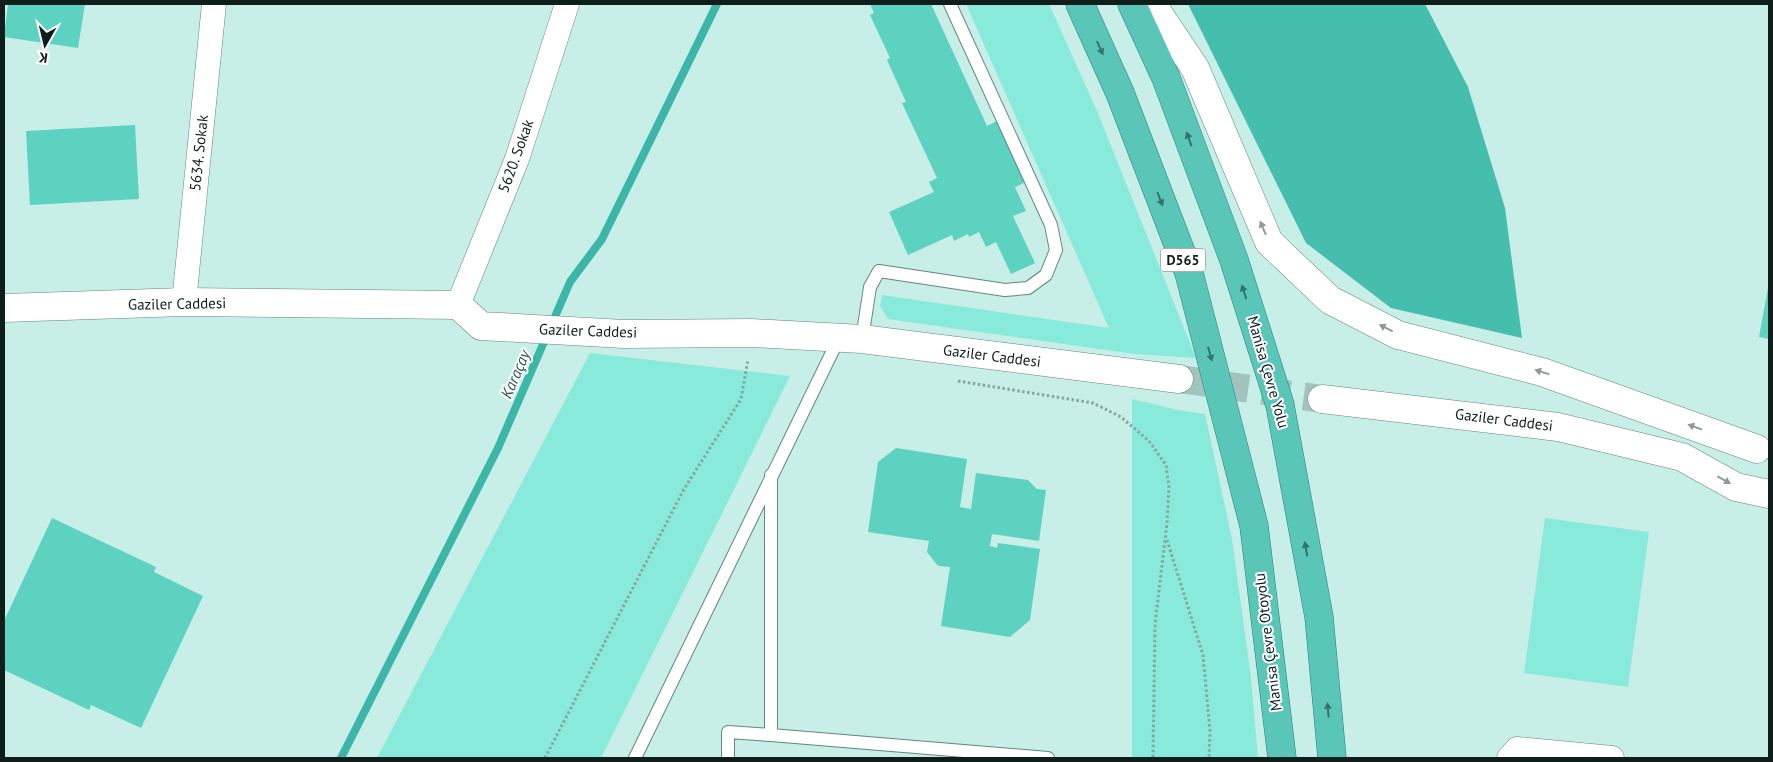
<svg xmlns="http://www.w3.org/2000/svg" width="1773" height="762" font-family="'PT Sans',sans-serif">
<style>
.green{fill:#88eada}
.forest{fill:#46beae}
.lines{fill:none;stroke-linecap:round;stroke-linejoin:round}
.stream{stroke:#3cb6a6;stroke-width:8}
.building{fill:#5dd2c0}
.secondary-tunnel{stroke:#a2c4be;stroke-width:28;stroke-dasharray:28 14;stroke-linecap:butt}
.service-casing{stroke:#628780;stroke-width:14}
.minor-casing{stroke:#628780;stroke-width:25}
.tertiary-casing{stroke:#628780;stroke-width:29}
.trunk-casing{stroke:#258175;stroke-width:29}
.path{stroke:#87a6a0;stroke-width:3;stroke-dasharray:2.5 2.5;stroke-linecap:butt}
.service{stroke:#fff;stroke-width:12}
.minor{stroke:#fff;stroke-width:24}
.tertiary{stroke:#fff;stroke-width:28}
.trunk{stroke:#5ac6b8;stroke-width:28}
.oneway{fill:#34726a}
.oneway2{fill:#939998}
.labels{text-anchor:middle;stroke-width:4;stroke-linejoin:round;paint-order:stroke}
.shield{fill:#fff;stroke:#57615f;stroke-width:1}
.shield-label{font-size:14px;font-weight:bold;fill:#0f1d1b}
.street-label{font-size:15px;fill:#0f1d1b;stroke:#fff}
.water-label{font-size:16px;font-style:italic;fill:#275951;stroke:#fff}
</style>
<rect width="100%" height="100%" fill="#c7eee7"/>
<!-- green -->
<g class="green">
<polygon points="966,4 1049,4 1097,111 1196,358 1135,354 888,319 880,306 882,295 1109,328"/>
<polygon points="590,353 790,376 601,758 377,758"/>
<polygon points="1132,399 1178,410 1205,414 1232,539 1251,678 1258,758 1132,758"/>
<polygon points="1545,518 1649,532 1628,687 1524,673"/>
</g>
<!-- forest -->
<polygon class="forest" points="1188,4 1425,4 1468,87 1505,208 1522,338 1391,308 1306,243"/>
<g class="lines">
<!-- stream -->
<polyline class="stream" points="341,758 498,448 570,282 602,239 717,4"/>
</g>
<!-- building -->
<g class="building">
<polygon points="8,4 85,4 78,48 4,37"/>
<polygon points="870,4 931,4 987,126 997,121 1026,182 1015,187 1026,211 1013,216 1035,263 1011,274 996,242 986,247 979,232 969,237 968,234 954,241 952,235 908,255 889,212 934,192 929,182 937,178 902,103 906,102 887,60 890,58 870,15 874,13"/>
<polygon points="135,125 139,199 30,205 26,131"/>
<polygon points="1768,288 1769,288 1769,339 1759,337"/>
<polygon points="896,448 967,459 960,507 971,509 976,473 1028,480 1037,489 1046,490 1039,541 992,534 990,546 997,548 998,543 1040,549 1030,620 1010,637 941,626 950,567 938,566 927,552 929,541 868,532 878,462"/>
<polygon points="52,518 156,567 154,572 203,596 141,728 91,705 89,710 4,670 4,621"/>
</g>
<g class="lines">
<!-- secondary-tunnel -->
<polyline class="secondary-tunnel" points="1179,379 1322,399"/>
<!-- service casing -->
<g class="service-casing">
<g id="service">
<polyline points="862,339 870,287 879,271 1005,290 1028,288 1046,275 1056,250 1051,225 950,4"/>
<polyline points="771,475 771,735 1048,758"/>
<polyline points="635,758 839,338"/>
<polyline points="728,758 728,732 771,735"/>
</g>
</g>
<!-- minor casing -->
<g class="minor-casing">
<g id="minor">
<polyline points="184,302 214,4"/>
<polyline points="458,305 517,159 567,4"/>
<polyline points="1509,758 1517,749 1612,758"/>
</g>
</g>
<!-- tertiary casing -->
<g class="tertiary-casing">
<g id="tertiary">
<polyline points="1152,4 1195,68 1269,242 1330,300 1398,335 1542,372 1757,449"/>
<polyline points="4,308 184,302 458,305 481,326 624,334 752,333 862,339 1179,379"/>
<polyline points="1322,399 1558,427 1682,457 1736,487 1769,494"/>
</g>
</g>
<!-- trunk casing -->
<g class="trunk-casing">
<g id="trunk">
<polyline points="1080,4 1120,93 1189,273 1254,526 1282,758"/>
<polyline points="1132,4 1166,78 1234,260 1280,405 1319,617 1332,758"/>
</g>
</g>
<!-- path -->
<g class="path">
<polyline points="958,381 1093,403 1121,417 1149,441 1166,465 1169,486 1167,523 1155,624 1153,758"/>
<polyline points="1167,540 1203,655 1210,731 1209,758"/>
<polyline points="545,758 684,489 741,399 748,359"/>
</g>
<!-- service -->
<use href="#service" class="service"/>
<!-- minor -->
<use href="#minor" class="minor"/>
<!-- tertiary -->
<use href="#tertiary" class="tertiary"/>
<!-- trunk -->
<use href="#trunk" class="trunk"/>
</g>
<!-- one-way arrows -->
<defs><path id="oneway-solid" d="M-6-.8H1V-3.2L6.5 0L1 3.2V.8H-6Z" transform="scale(1.25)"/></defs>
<g class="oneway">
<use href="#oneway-solid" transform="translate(1100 48) rotate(66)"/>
<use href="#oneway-solid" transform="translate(1189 139) rotate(-110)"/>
<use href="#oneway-solid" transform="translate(1160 199) rotate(69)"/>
<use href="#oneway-solid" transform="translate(1244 292) rotate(-108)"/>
<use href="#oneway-solid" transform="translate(1210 354) rotate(75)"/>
<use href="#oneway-solid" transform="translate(1306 549) rotate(-100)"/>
<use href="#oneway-solid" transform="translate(1328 710) rotate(-95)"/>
</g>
<g class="oneway2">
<use href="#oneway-solid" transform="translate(1263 228) rotate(-113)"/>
<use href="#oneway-solid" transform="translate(1386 328) rotate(-153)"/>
<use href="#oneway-solid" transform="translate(1542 372) rotate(-163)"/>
<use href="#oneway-solid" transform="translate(1695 427) rotate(-160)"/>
<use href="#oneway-solid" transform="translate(1724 480) rotate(29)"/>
</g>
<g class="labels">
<!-- shield labels -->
<rect class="shield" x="1160.5" y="248.5" width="45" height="23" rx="4"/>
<g class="shield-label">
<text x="1183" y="265">D565</text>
</g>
<!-- street labels -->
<g class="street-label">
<text transform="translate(199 153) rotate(-84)" y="5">5634. Sokak</text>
<text transform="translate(516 156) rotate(-70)" y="5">5620. Sokak</text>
<text transform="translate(177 304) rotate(-1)" y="5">Gaziler Caddesi</text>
<text transform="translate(588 331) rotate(2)" y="5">Gaziler Caddesi</text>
<text transform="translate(992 356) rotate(7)" y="5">Gaziler Caddesi</text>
<text transform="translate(1268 372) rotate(74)" y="5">Manisa Çevre Yolu</text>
<text transform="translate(1504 420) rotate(7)" y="5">Gaziler Caddesi</text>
<text transform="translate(1268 642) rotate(-97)" y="5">Manisa Çevre Otoyolu</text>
</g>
<!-- water labels -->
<g class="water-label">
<text transform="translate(515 374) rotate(-67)" y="6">Karaçay</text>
</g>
</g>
<!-- border -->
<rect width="1773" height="762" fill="none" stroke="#0f1d1b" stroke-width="10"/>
<!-- north arrow -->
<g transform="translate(45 45) rotate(188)" stroke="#ffffff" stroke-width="4" paint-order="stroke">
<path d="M0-4L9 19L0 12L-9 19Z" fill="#0f1d1b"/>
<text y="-8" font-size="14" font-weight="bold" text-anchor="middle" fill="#0f1d1b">K</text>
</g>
</svg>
